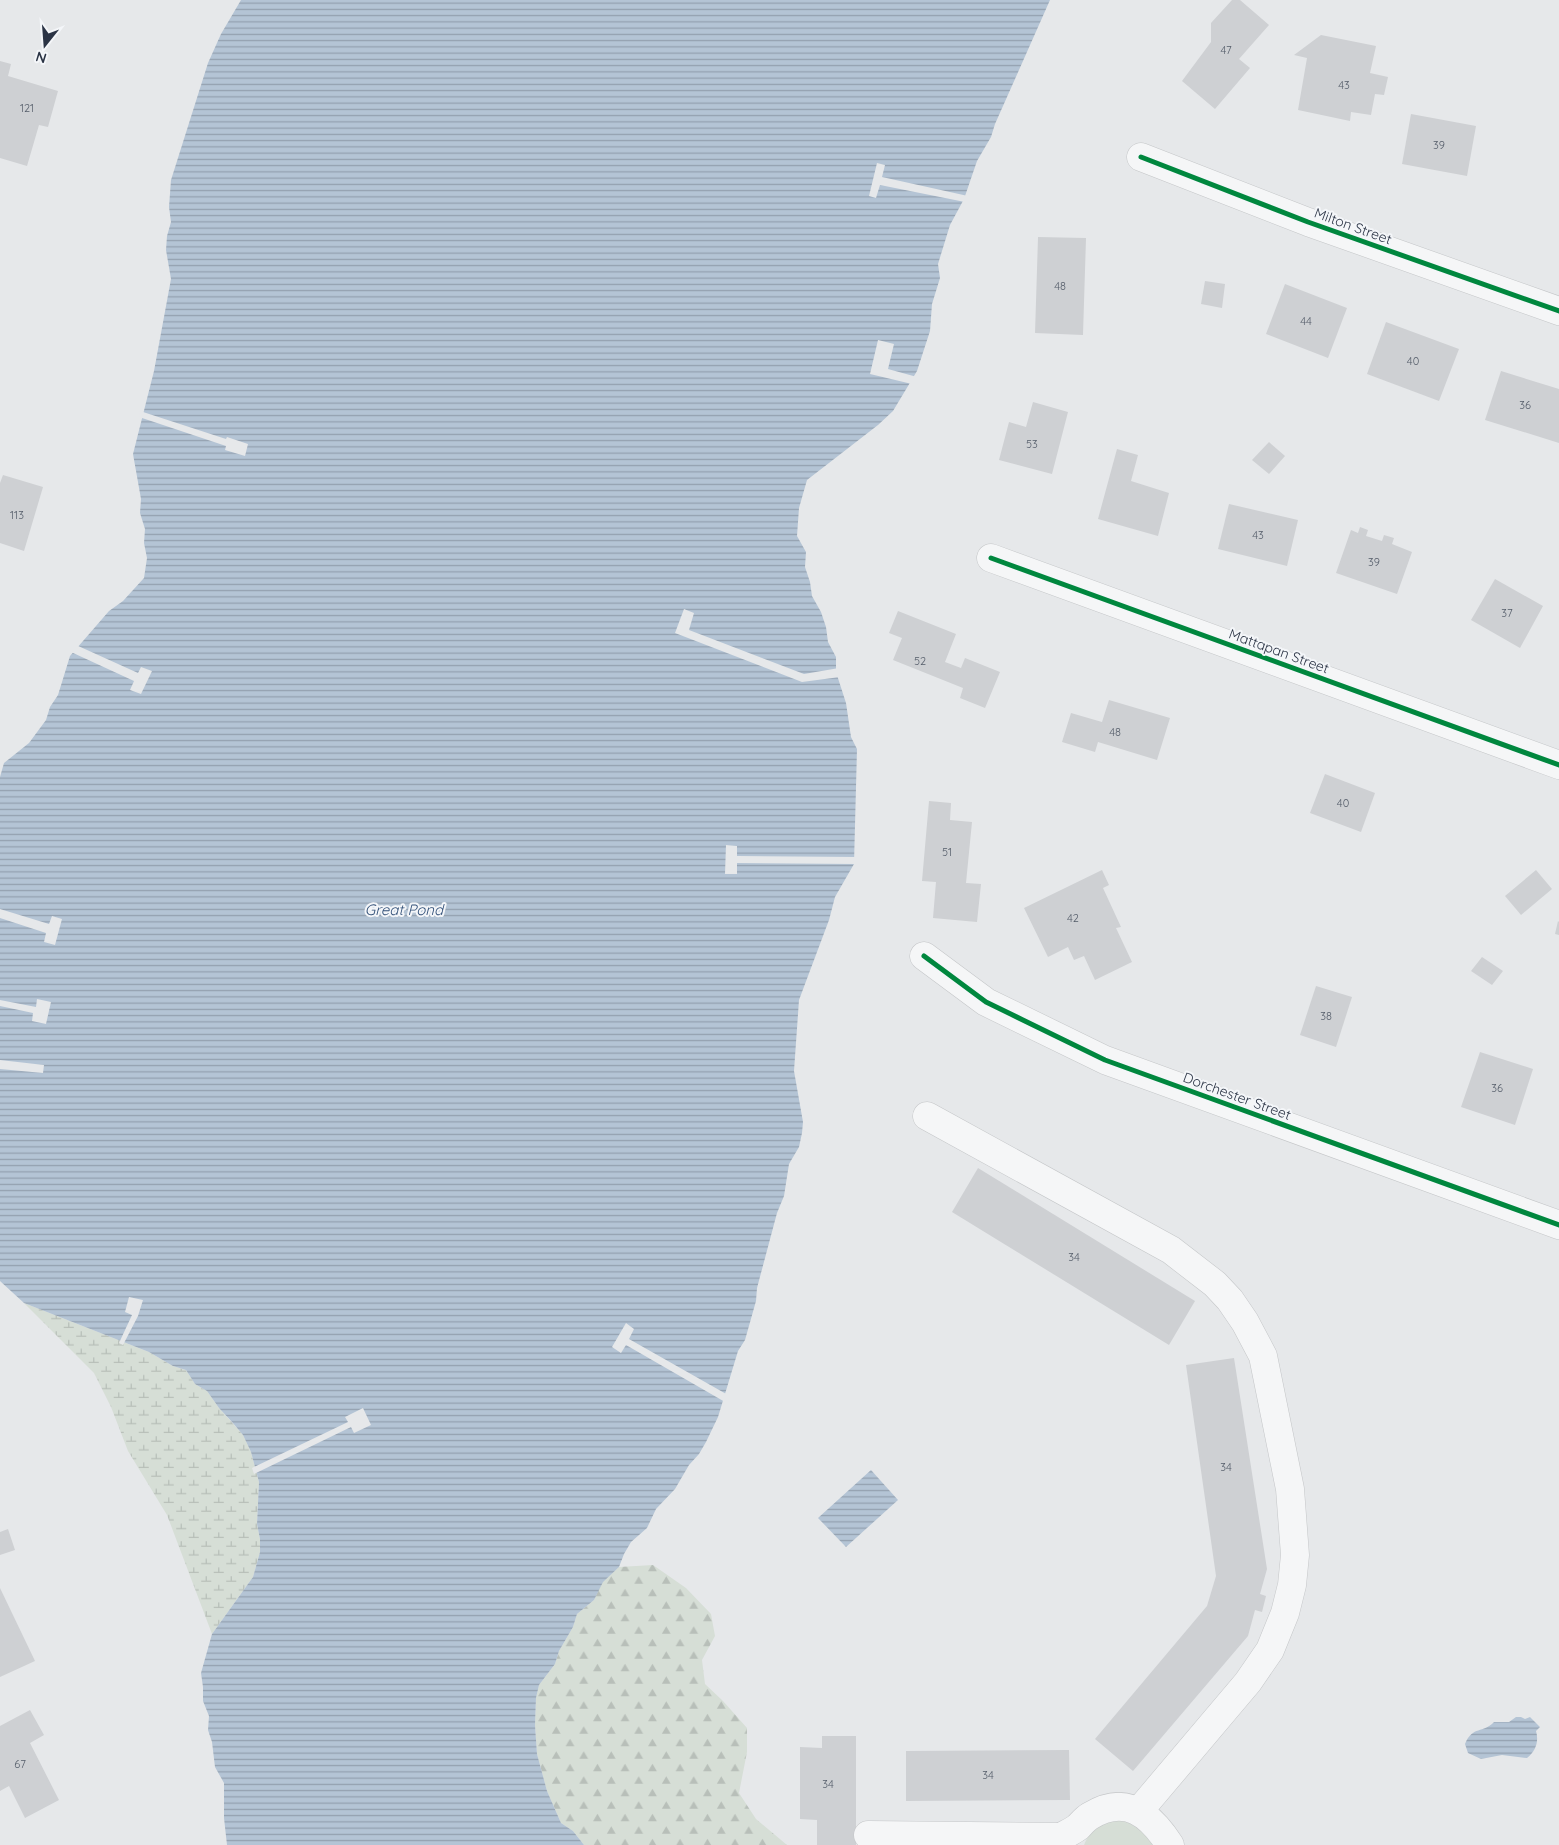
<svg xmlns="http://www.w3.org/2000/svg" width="1559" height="1845" font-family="Quicksand,sans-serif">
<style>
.green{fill:#d6ded6}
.forest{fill:url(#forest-firs)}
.wetland{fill:url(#wetland-marsh)}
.water{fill:url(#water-rules)}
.pier{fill:#e6e8ea}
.building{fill:#ced0d3}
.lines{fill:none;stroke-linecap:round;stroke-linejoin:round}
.minor-casing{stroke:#c4c6c8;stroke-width:29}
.minor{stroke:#f5f6f7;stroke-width:28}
.cycleway-casing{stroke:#f4f6f9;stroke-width:8}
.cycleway{stroke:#00873e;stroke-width:5}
.labels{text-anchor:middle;stroke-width:4;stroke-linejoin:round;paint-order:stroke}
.number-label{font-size:11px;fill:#545c69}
.street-label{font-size:14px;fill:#2b3445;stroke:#f4f6f9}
.water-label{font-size:15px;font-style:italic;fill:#34527a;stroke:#f4f6f9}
</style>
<defs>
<pattern id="forest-firs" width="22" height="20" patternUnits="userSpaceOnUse" patternTransform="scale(1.25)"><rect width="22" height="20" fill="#d6ded6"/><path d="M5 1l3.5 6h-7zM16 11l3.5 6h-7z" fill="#b8bfb9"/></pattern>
<pattern id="wetland-marsh" width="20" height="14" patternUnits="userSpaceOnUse" patternTransform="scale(1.25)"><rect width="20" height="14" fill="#d6ded6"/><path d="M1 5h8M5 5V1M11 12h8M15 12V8" fill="none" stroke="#b8bfb9"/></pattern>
<pattern id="water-rules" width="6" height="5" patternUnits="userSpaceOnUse" patternTransform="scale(1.25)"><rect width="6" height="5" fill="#b4c4d5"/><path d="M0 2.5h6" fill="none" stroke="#93a0af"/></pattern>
</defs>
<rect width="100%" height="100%" fill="#e6e8ea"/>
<!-- green -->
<path class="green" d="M1122 1819C1137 1824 1144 1832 1153 1845H1084C1091 1827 1103 1820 1122 1819Z"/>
<!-- forest -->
<polygon class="forest" points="653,1565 686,1588 711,1614 715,1636 702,1660 705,1684 723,1701 747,1728 747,1752 739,1793 756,1819 787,1845 584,1845 573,1831 561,1823 547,1791 537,1754 535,1725 536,1698 539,1685 555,1664 559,1651 573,1627 577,1614 594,1600 602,1582 619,1567"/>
<!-- wetland -->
<polygon class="wetland" points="24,1303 149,1352 173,1366 186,1370 195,1384 207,1391 219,1408 243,1435 251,1452 259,1482 257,1524 260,1539 260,1552 253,1577 212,1634 167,1515 128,1451 111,1407 94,1373"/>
<!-- water -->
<g class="water">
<polygon points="241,0 1050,0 995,124 991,137 977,161 964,199 950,225 938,264 940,278 932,304 930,331 917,371 893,411 878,425 807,480 799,508 797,536 806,552 805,567 810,582 812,596 821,612 826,627 828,642 836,657 836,672 846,703 851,737 857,749 854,864 835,897 829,920 799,1000 794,1071 803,1122 802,1133 799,1147 789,1164 784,1196 777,1213 757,1288 756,1301 745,1340 738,1351 718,1417 706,1442 699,1454 689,1465 675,1489 656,1509 647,1528 631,1542 624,1554 619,1567 603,1582 594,1600 577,1614 573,1627 559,1651 555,1664 539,1685 536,1698 535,1725 537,1754 547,1791 561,1823 573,1831 584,1845 227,1845 224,1818 224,1783 215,1767 212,1742 208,1730 209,1716 203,1701 203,1687 201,1673 212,1634 253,1577 260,1552 260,1539 257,1524 259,1482 251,1452 243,1435 232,1422 219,1408 207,1391 195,1384 186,1370 173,1366 149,1352 24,1303 0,1281 0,777 4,763 29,743 46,720 50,707 58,695 70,656 109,611 123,601 144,578 147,558 144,543 145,529 140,513 141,499 133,454 154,371 171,279 166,250 167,236 171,222 169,207 171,180 208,63 221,34"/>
<polygon points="871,1470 898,1500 846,1547 818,1518"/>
<path d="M1516 1717H1521L1525 1719 1530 1717 1540 1727 1536 1731C1539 1741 1536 1751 1527 1758L1502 1755 1481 1759 1468 1753 1465 1744C1473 1725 1483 1734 1494 1722H1509Z"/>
</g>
<!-- pier -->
<g class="pier">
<polygon points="877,163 885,165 882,177 968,196 967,200 965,202 880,185 876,198 869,196"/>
<polygon points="878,340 894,344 888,369 917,377 912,384 870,374"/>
<polygon points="140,411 226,439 227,437 248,444 245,456 225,450 226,446 139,417"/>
<polygon points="684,609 694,613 689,630 804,674 839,668 840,677 802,682 675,633"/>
<polygon points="76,645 138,673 141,667 152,671 141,694 130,690 134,681 71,652"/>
<polygon points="726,845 737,846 737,856 856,857 856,864 737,863 737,874 725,874"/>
<polygon points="0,909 49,924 52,916 62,919 55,945 44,942 46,933 0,918"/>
<polygon points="37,999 51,1002 46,1024 32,1021 33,1013 0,1006 0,1000 36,1007"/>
<polygon points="0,1060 44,1065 43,1073 0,1069"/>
<polygon points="129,1297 143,1300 138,1316 123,1345 119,1343 132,1315 125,1312"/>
<polygon points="626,1323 634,1329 629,1339 728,1395 725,1402 626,1345 621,1353 612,1347"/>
<polygon points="363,1408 371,1425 354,1433 351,1427 254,1474 252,1468 348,1422 345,1417"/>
</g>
<!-- building -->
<g class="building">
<polygon points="1232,0 1240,0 1269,25 1239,59 1250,68 1215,109 1182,81 1211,42 1211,23"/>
<polygon points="1321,35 1376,46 1370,73 1388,77 1384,95 1375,94 1371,115 1351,112 1350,121 1298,110 1307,58 1294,55"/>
<polygon points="0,61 11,64 8,76 58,91 48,127 39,125 27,166 0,158"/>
<polygon points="1411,114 1476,126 1467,176 1402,164"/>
<polygon points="1038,237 1086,238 1083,335 1035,333"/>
<polygon points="1205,281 1225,284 1222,308 1201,304"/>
<polygon points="1285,284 1347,308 1328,358 1266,334"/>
<polygon points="1386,322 1459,349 1439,401 1367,374"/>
<polygon points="1501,371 1559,389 1559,443 1485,420"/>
<polygon points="1033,402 1068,412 1052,474 999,460 1009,422 1026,427"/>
<polygon points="1269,442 1285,456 1269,474 1252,460"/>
<polygon points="1117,449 1138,455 1131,481 1169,493 1158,536 1098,519"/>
<polygon points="3,475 43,487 24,551 0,543 0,483"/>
<polygon points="1229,504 1298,520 1287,566 1218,549"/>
<polygon points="1360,527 1368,530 1366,536 1382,541 1384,535 1394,538 1392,544 1412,552 1397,594 1336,573 1351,530 1358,533"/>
<polygon points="1495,579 1543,606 1520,648 1471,620"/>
<polygon points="898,611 956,634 945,662 961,668 965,658 1000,672 985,708 960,698 963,688 893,660 902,638 889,633"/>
<polygon points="1109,700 1170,718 1157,760 1098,742 1095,752 1062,742 1071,713 1102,722"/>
<polygon points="1325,774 1375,793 1361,832 1310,813"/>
<polygon points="929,801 951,803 950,820 972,822 966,883 981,884 977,922 933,918 936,882 922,881"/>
<polygon points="1102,870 1109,885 1103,888 1121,927 1116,928 1132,962 1095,980 1084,956 1074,960 1068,947 1048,957 1024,908"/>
<polygon points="1536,870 1552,889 1521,915 1505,896"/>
<polygon points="1558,921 1559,922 1559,935 1555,934"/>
<polygon points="1482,957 1503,971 1492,985 1471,971"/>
<polygon points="1316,986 1352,997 1336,1047 1300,1035"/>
<polygon points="1480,1052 1533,1069 1515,1125 1461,1107"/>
<polygon points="978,1168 1195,1301 1169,1345 952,1212"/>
<polygon points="1234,1358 1267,1569 1260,1594 1266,1596 1262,1612 1255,1610 1248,1636 1133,1771 1095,1739 1207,1606 1216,1576 1186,1365"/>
<polygon points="8,1529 15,1550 0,1555 0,1532"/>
<polygon points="0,1588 35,1661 0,1677"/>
<polygon points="30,1710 44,1735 30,1743 59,1800 25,1818 9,1786 0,1791 0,1726"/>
<polygon points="822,1736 856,1736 856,1845 817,1845 817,1820 800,1819 800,1747 822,1748"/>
<polygon points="1069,1750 1070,1800 906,1801 906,1751"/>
</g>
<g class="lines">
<!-- minor casing -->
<g class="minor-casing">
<g id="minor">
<polyline points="1141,157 1308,222 1559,311"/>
<polyline points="991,558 1559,765"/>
<polyline points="924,956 986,1002 1105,1060 1559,1225"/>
<polyline points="927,1116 1171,1250 1215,1284 1230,1300 1245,1322 1263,1356 1290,1489 1295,1555 1292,1585 1285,1613 1270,1650 1248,1682 1139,1811"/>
<polyline points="868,1835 1061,1837"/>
<path d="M1061 1845V1837C1066 1834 1073 1831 1078 1827 1082 1823 1085 1819 1090 1816 1126 1794 1150 1814 1170 1845"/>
</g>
</g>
<!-- minor -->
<use href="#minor" class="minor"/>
<!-- cycleway casing -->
<g class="cycleway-casing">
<g id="cycleway">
<polyline points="1141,157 1308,222 1559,311"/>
<polyline points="991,558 1559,765"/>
<polyline points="924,956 986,1002 1105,1060 1559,1225"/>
</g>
</g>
<!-- cycleway -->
<use href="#cycleway" class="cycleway"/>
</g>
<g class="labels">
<!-- number labels -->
<g class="number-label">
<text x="1226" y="54">47</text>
<text x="1344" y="89">43</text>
<text x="27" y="112">121</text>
<text x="1439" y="149">39</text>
<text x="1060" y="290">48</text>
<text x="1306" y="325">44</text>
<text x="1413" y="365">40</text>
<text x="1525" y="409">36</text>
<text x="1032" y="448">53</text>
<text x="17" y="519">113</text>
<text x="1258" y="539">43</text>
<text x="1374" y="566">39</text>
<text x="1507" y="617">37</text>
<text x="920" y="665">52</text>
<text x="1115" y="736">48</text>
<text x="1343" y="807">40</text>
<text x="947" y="856">51</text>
<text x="1073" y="922">42</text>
<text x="1326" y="1020">38</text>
<text x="1497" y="1092">36</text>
<text x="1074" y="1261">34</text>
<text x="1226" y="1471">34</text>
<text x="20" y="1768">67</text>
<text x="988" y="1779">34</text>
<text x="828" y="1788">34</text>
</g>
<!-- street labels -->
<g class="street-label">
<text transform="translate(1353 226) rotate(20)" y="5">Milton Street</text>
<text transform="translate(1279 651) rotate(20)" y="5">Mattapan Street</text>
<text transform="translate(1237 1096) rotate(20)" y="5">Dorchester Street</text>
</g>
<!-- water labels -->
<g class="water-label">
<text x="404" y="915">Great Pond</text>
</g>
</g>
<!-- north arrow -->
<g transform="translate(45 45) rotate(197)" stroke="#f4f6f9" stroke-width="4" paint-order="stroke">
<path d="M0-4L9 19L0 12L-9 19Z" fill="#2b3445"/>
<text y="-8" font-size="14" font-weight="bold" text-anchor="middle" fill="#2b3445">N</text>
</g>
</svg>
